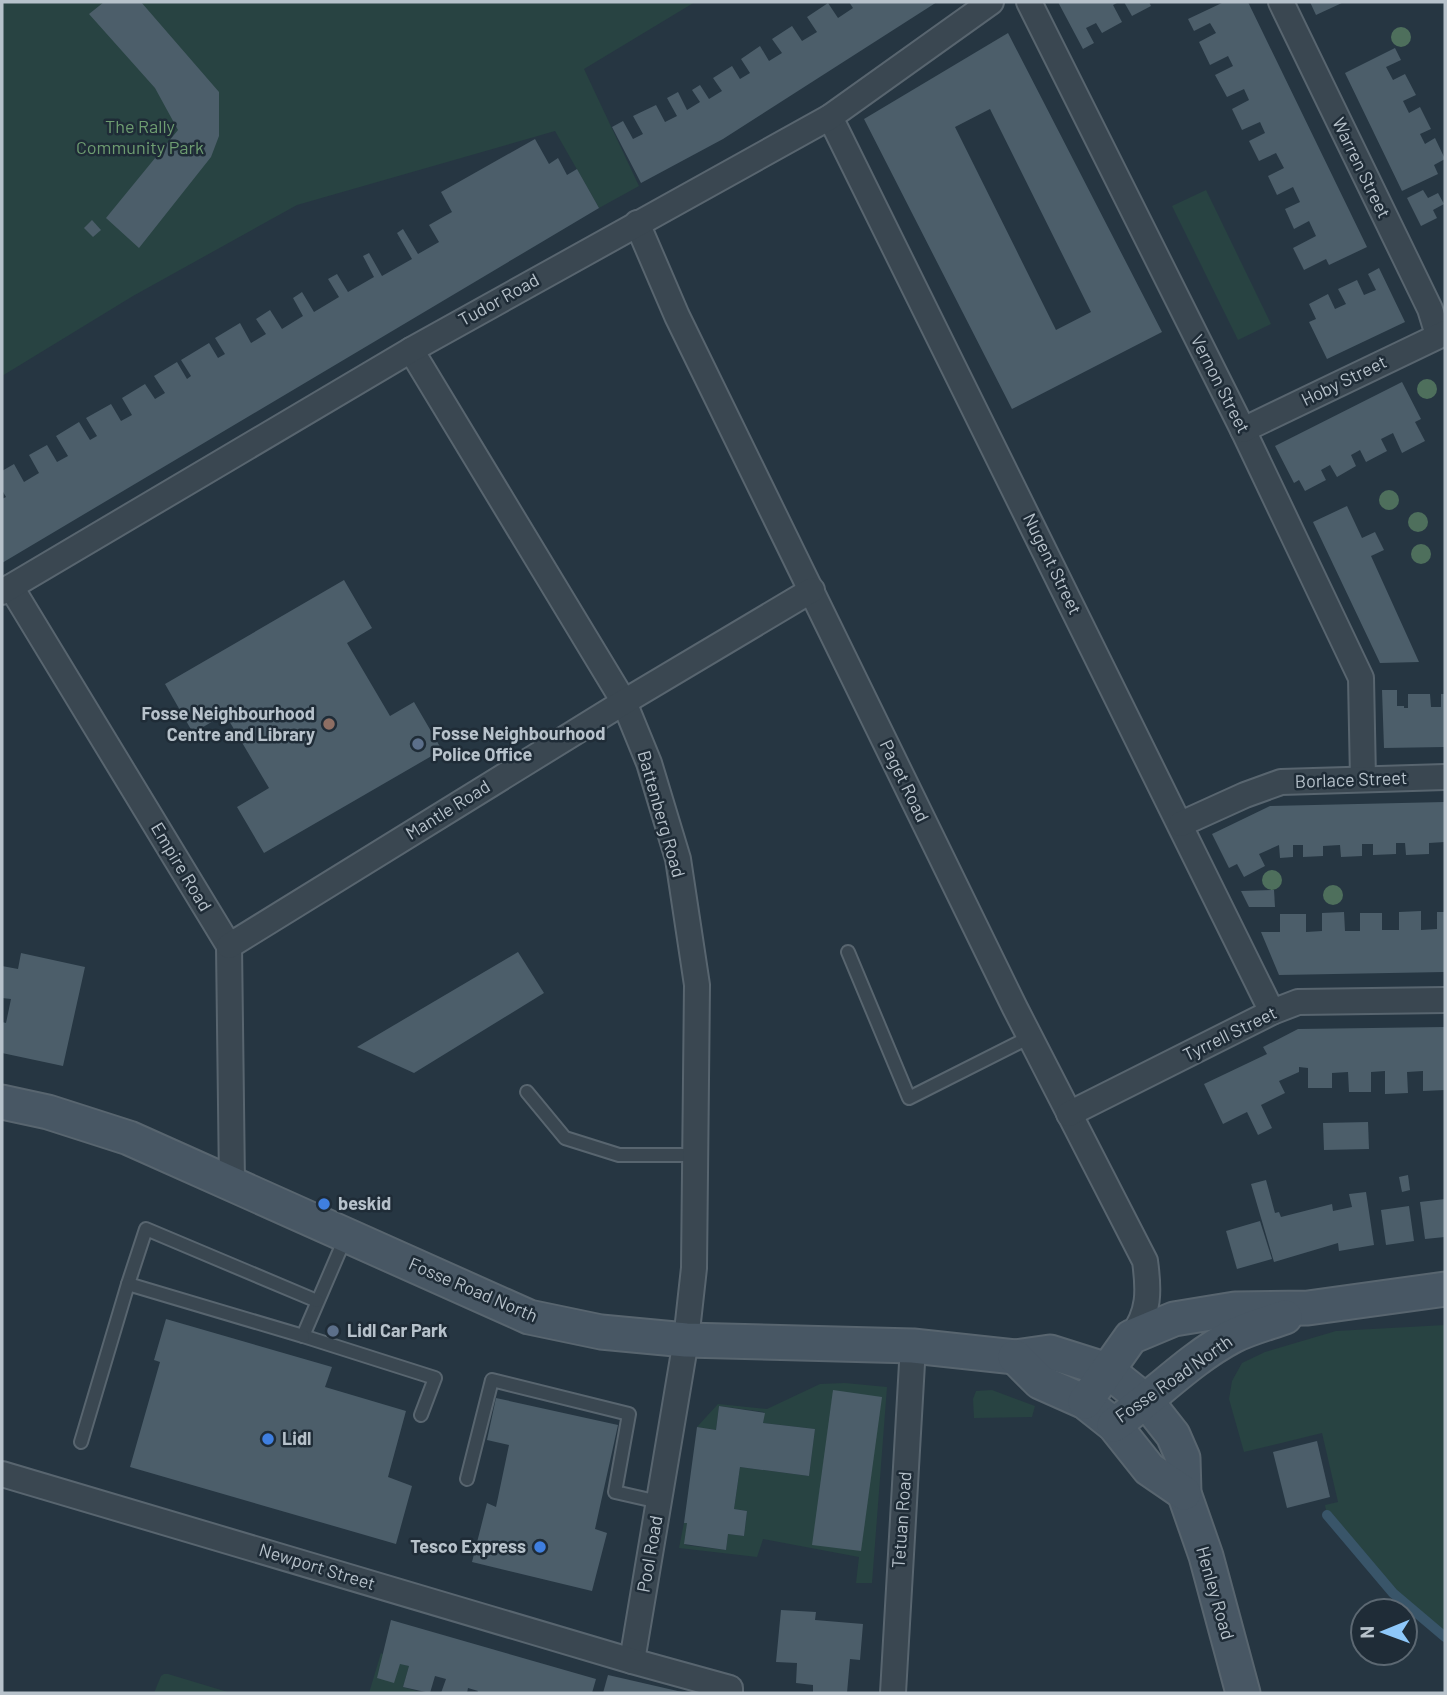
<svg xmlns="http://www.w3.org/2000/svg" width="1447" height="1695" font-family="Barlow,sans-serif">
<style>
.green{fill:#284342}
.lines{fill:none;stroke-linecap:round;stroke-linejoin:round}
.stream{stroke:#395569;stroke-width:10}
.building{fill:#4c5e6a;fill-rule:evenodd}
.lane-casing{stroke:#58656f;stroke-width:16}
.street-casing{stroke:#58656f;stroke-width:28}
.secondary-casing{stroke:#58656f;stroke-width:37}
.lane{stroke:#3a4751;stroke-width:12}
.street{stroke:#3a4751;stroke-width:24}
.secondary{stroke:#485764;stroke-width:33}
.tree{fill:#4e6f5c}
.education-dot{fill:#8d6e63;stroke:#1f2c37;stroke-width:2.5}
.service-dot{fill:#5c6f8a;stroke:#1f2c37;stroke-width:2.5}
.shop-dot{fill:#3f7fe0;stroke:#1f2c37;stroke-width:2.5}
.labels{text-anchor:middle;stroke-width:5;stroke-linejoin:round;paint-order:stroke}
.park-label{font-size:18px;fill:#6e9d71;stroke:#1f2c37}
.street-label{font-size:18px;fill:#b7c2cb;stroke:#1f2c37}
.poi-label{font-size:18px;font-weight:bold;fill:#b7c2cb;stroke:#1f2c37;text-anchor:start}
</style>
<rect width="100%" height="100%" fill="#263642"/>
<!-- green -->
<g class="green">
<polygon points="2,2 695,2 584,69 639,186 599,208 555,131 297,205 133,296 2,376"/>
<polygon points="1206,190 1271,324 1238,340 1172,206"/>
<polygon points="1445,1325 1445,1637 1393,1593 1327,1515 1325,1505 1338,1502 1322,1433 1244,1452 1229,1399 1232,1381 1242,1363 1265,1352 1336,1331"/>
<polygon points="845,1383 887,1387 872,1583 856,1583 859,1557 763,1539 757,1557 679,1548 684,1523 687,1523 685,1545 726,1550 728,1534 744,1536 747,1511 734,1509 740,1467 809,1476 815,1429 763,1423 764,1412 719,1406 716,1430 697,1427 718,1404 767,1409 820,1384"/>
<polygon points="992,1390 1035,1406 1032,1417 974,1418 973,1399 976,1391"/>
<polygon points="381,1653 409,1666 403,1687 424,1693 369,1693"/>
<polygon points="164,1674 168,1674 231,1693 154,1693 161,1676"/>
</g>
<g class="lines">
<!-- stream -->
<polyline class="stream" points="1327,1515 1393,1593 1445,1637"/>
</g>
<!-- building -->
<g class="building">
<polygon points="104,2 141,2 219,92 219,136 211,157 139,248 106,218 178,130 155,88 89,14"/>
<polygon points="849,2 937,2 723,139 641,183 612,127 623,121 633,139 643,134 633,116 656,105 665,122 677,116 667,98 678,92 687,110 700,102 692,90 700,85 709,99 722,91 713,78 732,66 740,79 750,73 741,59 760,46 769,61 782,53 772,39 792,26 802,41 817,32 807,17 828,3 838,18 853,8"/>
<polygon points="1058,2 1119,2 1113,5 1122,22 1102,33 1096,23 1086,28 1094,43 1083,49"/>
<polygon points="1124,2 1149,2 1151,6 1132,16"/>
<polygon points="1224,2 1248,2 1367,247 1329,265 1326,259 1304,270 1293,248 1316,236 1309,221 1294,229 1285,209 1300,202 1293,187 1277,195 1268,176 1284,168 1276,153 1259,161 1249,141 1265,133 1260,122 1242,130 1232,109 1249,100 1244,89 1227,97 1215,75 1233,66 1228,56 1210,65 1199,42 1216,33 1210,23 1194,31 1188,19"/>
<polygon points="1310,2 1344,2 1316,15"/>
<path d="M1008 33 1162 332 1012 409 864 119ZM990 109 1091 312 1056 330 955 127Z"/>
<polygon points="1395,48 1401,60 1386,67 1393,80 1405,74 1416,95 1403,101 1409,113 1420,107 1431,129 1420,134 1425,144 1435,138 1445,159 1434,165 1438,174 1402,191 1345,73"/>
<polygon points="535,139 549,164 558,158 567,175 577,169 599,208 2,563 2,499 6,497 2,490 2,471 14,464 24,482 39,473 29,455 47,445 57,462 68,456 56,436 79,422 90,440 97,436 86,418 111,404 121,421 132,415 122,398 145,384 155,399 165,393 154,376 177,362 187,379 191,376 181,360 209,343 218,358 225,354 215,338 240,323 251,343 266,334 256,319 270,310 282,329 303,316 293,298 302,292 314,312 339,297 328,279 337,274 348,292 374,277 363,256 369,253 382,276 412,259 397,233 403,229 418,254 439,242 429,225 452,212 441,192"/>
<polygon points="1423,190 1428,198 1438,193 1444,204 1433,210 1437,218 1421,226 1407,198"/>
<polygon points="92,220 101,230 93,237 84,228"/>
<polygon points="1379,268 1405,322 1327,359 1309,322 1316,319 1309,304 1328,294 1335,309 1346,304 1338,289 1357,280 1364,295 1376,290 1368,274"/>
<polygon points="1402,382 1421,419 1415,422 1425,441 1402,453 1393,433 1381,439 1387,451 1366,462 1360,450 1351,455 1356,466 1337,477 1330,465 1321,470 1326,480 1305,491 1299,480 1294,483 1275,446"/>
<polygon points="1347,506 1362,538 1375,532 1384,550 1371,556 1419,662 1380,663 1313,522"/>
<polygon points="344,580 372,628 347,643 390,716 414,702 442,750 264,853 237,807 269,788 225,714 193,733 165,684"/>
<polygon points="1382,690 1397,690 1397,706 1404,706 1404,708 1408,708 1408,694 1430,694 1431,707 1441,707 1441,694 1445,694 1445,747 1384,748"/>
<polygon points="1445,802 1445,842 1429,843 1429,854 1406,855 1405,843 1396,843 1396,854 1373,855 1373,844 1362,844 1362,856 1341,857 1340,845 1323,846 1323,856 1303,857 1303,845 1293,845 1293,857 1280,858 1279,845 1259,854 1265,866 1244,877 1237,864 1229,868 1212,834 1270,806"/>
<polygon points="1274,890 1275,907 1249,907 1241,891"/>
<polygon points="1421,911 1421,930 1437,929 1437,912 1445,912 1445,972 1279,975 1261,932 1280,932 1280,914 1306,914 1306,932 1322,931 1322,913 1344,912 1345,931 1360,931 1360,913 1382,913 1382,930 1399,930 1399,912"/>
<polygon points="518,952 544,993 414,1073 357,1047"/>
<polygon points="21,953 85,967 63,1066 2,1053 2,1022 6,1023 11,999 2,998 2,966 18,969"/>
<polygon points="1445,1027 1445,1090 1423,1091 1423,1071 1407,1072 1408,1093 1385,1094 1385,1071 1371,1072 1371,1092 1349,1092 1348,1072 1332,1073 1332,1088 1308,1088 1308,1068 1299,1067 1299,1072 1279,1081 1285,1093 1261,1105 1272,1128 1258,1135 1247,1112 1223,1124 1204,1084 1267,1054 1263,1047 1298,1029"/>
<polygon points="1368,1122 1369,1149 1324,1150 1323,1123"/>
<polygon points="1408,1175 1410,1190 1402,1192 1399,1177"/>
<polygon points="1266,1180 1275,1213 1279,1212 1281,1217 1332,1204 1333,1211 1352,1207 1349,1194 1366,1192 1374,1245 1339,1251 1338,1243 1274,1262 1251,1184"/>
<polygon points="1445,1199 1445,1237 1425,1239 1420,1202"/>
<polygon points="1409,1206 1414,1241 1386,1245 1381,1210"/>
<polygon points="1260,1221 1272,1259 1237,1269 1226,1231"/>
<polygon points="166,1319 332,1367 325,1387 406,1411 388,1477 412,1486 396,1544 130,1467 160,1362 154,1360"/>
<polygon points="833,1390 882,1397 861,1551 812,1545"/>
<polygon points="496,1398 618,1425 595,1529 607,1533 592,1591 472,1562 487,1503 496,1507 509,1445 487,1440"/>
<polygon points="719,1406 765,1413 763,1423 815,1429 809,1476 740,1467 734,1509 747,1511 744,1536 728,1534 726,1550 684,1544 687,1523 684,1523 697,1427 716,1430"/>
<polygon points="1317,1441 1330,1497 1287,1508 1273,1452"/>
<polygon points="781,1610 816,1612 815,1620 863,1624 860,1660 850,1659 847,1693 813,1693 813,1685 796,1683 797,1663 776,1662"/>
<polygon points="391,1620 596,1679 592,1693 477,1693 478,1691 468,1688 467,1693 441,1693 446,1679 435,1676 430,1693 403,1687 409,1666 400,1664 394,1683 377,1678"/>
<polygon points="608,1675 682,1692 681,1693 603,1693"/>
</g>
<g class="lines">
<!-- lane casing -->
<g class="lane-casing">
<g id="lane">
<polyline points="848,952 909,1098 1030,1037"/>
<polyline points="527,1092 565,1138 619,1155 695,1155"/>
<polyline points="346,1236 303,1336 435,1378 421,1415"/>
<polyline points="128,1284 146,1229 317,1301"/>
<polyline points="81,1442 128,1284 303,1336"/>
<polyline points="467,1479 492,1380 629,1414 615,1492 659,1502"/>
</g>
</g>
<!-- street casing -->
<g class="street-casing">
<g id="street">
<polyline points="1029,2 1243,430 1361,678 1363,779"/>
<polyline points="1281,2 1430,309 1438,335"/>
<polyline points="830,117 1272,1012"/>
<path d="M637 223 677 316 1015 1008 1145 1261C1149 1290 1150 1313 1131 1337"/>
<polyline points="411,350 624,702 649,763 678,859 697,985 694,1268 686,1340 632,1661"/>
<polyline points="1243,430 1445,333"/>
<polyline points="11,587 229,946 232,1183"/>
<polyline points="2,592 411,350 830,117 991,2"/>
<polyline points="1181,824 1245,795 1281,782 1445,777"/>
<polyline points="229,946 624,702 812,590"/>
<polyline points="1069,1114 1272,1012 1298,1002 1445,1000"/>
<polyline points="2,1474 632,1661 730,1688 730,1693"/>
<polyline points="893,1693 913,1346"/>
</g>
</g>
<!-- secondary casing -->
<g class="secondary-casing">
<g id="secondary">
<polyline points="2,1102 48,1112 129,1138 529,1317 601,1332 686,1340 913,1346 1015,1357 1050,1352 1107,1370 1147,1402 1173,1435 1183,1458 1184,1493 1206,1556 1243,1693"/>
<polyline points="1015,1357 1040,1382 1085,1402 1114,1425 1149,1469 1184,1493"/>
<polyline points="1085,1402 1131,1337 1174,1319 1235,1309 1308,1308 1445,1289"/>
<path d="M1114 1425C1154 1397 1189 1359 1233 1336 1249 1328 1268 1323 1285 1317"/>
</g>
</g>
<!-- lane -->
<use href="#lane" class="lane"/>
<!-- street -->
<use href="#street" class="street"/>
<!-- secondary -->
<use href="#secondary" class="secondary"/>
</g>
<!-- trees -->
<g class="tree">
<circle cx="1401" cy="37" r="10"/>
<circle cx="1427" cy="389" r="10"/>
<circle cx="1389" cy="500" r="10"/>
<circle cx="1418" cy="522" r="10"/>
<circle cx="1421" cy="554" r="10"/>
<circle cx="1272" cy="880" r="10"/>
<circle cx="1333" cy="895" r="10"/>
</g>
<!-- markers -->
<circle class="education-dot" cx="329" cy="724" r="7"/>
<g class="service-dot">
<circle cx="418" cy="744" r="7"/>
<circle cx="333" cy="1331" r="7"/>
</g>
<g class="shop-dot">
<circle cx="324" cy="1204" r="7"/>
<circle cx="268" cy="1439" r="7"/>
<circle cx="540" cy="1547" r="7"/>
</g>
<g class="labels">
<!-- park labels -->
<g class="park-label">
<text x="140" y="133">The Rally<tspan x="140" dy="21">Community Park</tspan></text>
</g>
<!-- street labels -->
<g class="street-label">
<text transform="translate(1361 168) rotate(64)" y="6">Warren Street</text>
<text transform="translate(499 300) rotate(-29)" y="6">Tudor Road</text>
<text transform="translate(1344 381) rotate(-26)" y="6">Hoby Street</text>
<text transform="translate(1220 384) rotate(63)" y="6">Vernon Street</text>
<text transform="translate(1052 564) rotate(64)" y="6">Nugent Street</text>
<text transform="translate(1351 780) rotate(-2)" y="6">Borlace Street</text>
<text transform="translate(904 781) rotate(64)" y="6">Paget Road</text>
<text transform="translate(448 810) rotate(-32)" y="6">Mantle Road</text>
<text transform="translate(661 814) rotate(74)" y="6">Battenberg Road</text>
<text transform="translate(181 867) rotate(59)" y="6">Empire Road</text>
<text transform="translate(1230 1034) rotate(-26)" y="6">Tyrrell Street</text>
<text transform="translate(473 1290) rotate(23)" y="6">Fosse Road North</text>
<text transform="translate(1174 1379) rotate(-35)" y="6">Fosse Road North</text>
<text transform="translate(902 1520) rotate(-86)" y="6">Tetuan Road</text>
<text transform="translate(650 1554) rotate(-80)" y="6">Pool Road</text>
<text transform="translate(317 1567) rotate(17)" y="6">Newport Street</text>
<text transform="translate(1215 1593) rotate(74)" y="6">Henley Road</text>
</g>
<!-- poi labels -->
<g class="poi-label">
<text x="315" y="720" text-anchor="end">Fosse Neighbourhood<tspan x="315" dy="21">Centre and Library</tspan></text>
<text x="432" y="740">Fosse Neighbourhood<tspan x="432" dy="21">Police Office</tspan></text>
<text x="338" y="1210">beskid</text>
<text x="347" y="1337">Lidl Car Park</text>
<text x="282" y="1445">Lidl</text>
<text x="526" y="1553" text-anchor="end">Tesco Express</text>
</g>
</g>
<!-- border -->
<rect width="1447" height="1695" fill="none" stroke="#b7c2cb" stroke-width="7"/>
<!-- north arrow -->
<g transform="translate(1384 1632) rotate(269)"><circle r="33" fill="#1f2c37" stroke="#5c6872" stroke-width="2"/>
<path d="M0-5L12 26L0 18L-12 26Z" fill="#8ec8fa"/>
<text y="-10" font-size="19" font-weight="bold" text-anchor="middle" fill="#b7c2cb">N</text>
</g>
</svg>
